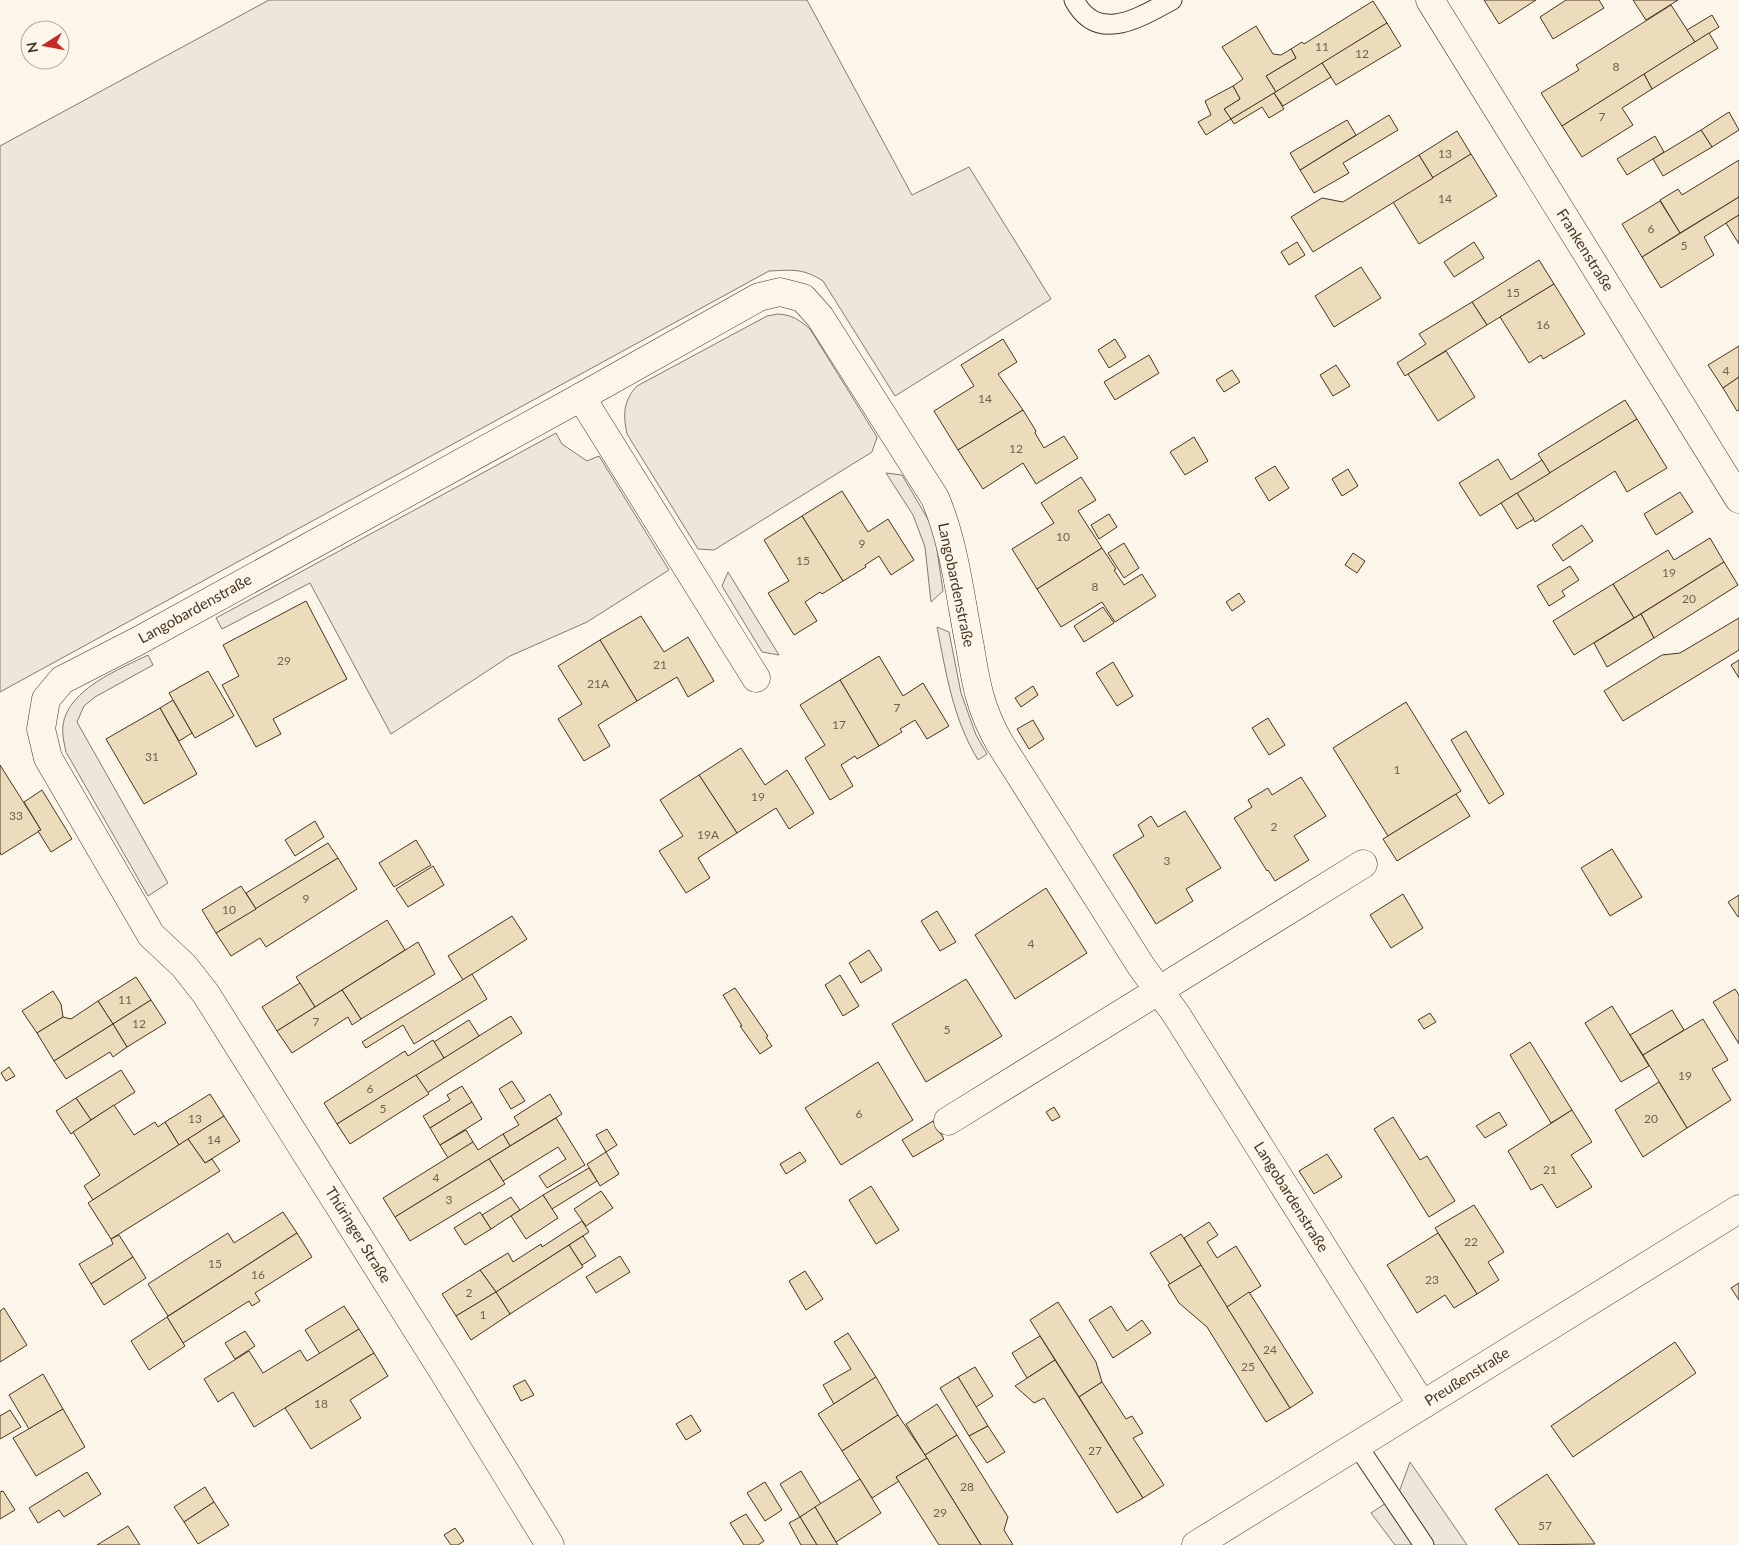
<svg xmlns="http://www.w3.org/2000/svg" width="1739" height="1545" font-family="Lato,sans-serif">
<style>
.green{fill:#ede6d9;stroke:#887966}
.parking{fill:#ede7d9;stroke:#887966}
.building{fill:#ecdcbc;stroke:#4a3520}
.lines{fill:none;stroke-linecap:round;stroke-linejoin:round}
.service-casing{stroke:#4a3520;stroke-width:21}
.minor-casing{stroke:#4a3520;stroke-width:29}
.service{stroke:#fbf6e9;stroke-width:19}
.minor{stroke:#fbf6e9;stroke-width:28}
.labels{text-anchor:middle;stroke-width:4;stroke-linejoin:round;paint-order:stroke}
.number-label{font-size:12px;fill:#725f47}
.street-label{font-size:15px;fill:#4a3520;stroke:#fbf6e9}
</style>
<rect width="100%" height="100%" fill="#fbf6e9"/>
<!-- green -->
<g class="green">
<path d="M269 0H807L912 195 969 167 1051 299 895 396 823 281C803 268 792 270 769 271L0 692V146Z"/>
<path d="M778 314C793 315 799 320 810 329L877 437 872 452 714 550 698 549 627 434C623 415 623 401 637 386L767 316Z"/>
<polygon points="556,433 562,444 587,461 599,456 669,570 587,622 510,656 391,734 310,583 222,629 216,618"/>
<polygon points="886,473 902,475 929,521 936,543 943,591 931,602 925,547 913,515"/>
<polygon points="728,572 779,655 762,652 722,586"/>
<path d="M937 627 949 632 961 693 976 735 987 754 978 760C953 719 946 673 937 627Z"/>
<path d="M148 655 153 665 95 697 84 706 77 722 168 883 148 896 66 752C64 743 62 734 63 725 68 689 120 669 148 655Z"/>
</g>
<!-- parking -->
<polygon class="parking" points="1410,1462 1467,1545 1395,1545 1371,1513 1398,1495"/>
<!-- building -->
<g class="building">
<polygon points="1484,0 1536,0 1499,24"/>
<polygon points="1566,0 1599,0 1604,8 1553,39 1540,17"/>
<polygon points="1633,0 1678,0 1646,20"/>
<polygon points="1373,1 1387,23 1276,92 1266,76 1296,58 1291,49 1302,42 1304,44"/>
<polygon points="1671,5 1695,42 1562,126 1541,93 1579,70 1576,65"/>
<polygon points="1712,15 1719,27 1695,42 1687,30"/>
<polygon points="1387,23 1401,46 1336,85 1322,63"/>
<polygon points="1256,26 1273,54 1281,55 1291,49 1296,58 1266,76 1276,92 1231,119 1224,109 1240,99 1233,86 1243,79 1222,47"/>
<polygon points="1709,33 1718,48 1652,89 1644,74"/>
<polygon points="1322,63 1331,77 1283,106 1274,93"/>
<polygon points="1644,74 1652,89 1622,108 1633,125 1582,157 1562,126"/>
<polygon points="1233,86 1240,99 1224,109 1231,119 1206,135 1198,122 1211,115 1205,101"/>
<polygon points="1274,93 1284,109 1269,118 1262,107 1234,124 1231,119"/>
<polygon points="1729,112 1739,130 1712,147 1701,130"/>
<polygon points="1389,115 1398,130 1343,163 1349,173 1314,193 1300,170"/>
<polygon points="1347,120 1356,135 1300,170 1290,153"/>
<polygon points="1701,130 1712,147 1663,176 1653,159"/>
<polygon points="1457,131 1471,154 1433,178 1419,155"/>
<polygon points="1655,136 1664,152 1627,175 1617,159"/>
<polygon points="1471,154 1497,196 1419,244 1393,202"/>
<polygon points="1419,155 1433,178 1313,252 1291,217 1322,198 1343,202"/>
<polygon points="1739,160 1739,197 1680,233 1660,200 1678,189 1682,195"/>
<polygon points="1739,197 1739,215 1704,237 1714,255 1661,288 1642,257"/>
<polygon points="1660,201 1680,233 1642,257 1622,224"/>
<polygon points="1739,215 1739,244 1726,223"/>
<polygon points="1297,242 1305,255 1289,265 1281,252"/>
<polygon points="1474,242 1484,258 1454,277 1444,262"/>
<polygon points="1539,260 1554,284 1487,325 1472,302"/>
<polygon points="1361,267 1381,298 1334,327 1315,296"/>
<polygon points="1554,284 1585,334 1543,359 1541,355 1529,363 1500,317"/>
<polygon points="1472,302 1487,325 1405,376 1397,363 1426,344 1419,334"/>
<polygon points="1003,339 1017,362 998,374 1023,410 958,450 934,411 974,386 961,365"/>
<polygon points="1115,339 1126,357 1109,368 1098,350"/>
<polygon points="1739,346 1739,377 1723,388 1708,365"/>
<polygon points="1446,351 1475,397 1438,421 1408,374"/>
<polygon points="1149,355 1159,373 1115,400 1104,382"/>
<polygon points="1336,365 1350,386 1333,396 1320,375"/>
<polygon points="1232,370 1240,382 1224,392 1216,380"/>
<polygon points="1739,377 1739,410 1737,411 1723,388"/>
<polygon points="1625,400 1637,419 1550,473 1538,454"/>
<polygon points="1023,410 1036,431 1035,433 1044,448 1064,436 1078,458 1036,484 1023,463 983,489 958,450"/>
<polygon points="1637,419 1667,468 1627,492 1615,471 1535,522 1517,493"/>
<polygon points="1194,437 1208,461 1185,475 1170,452"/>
<polygon points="1498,459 1511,480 1542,460 1550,473 1480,516 1459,483"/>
<polygon points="1275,466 1289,488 1269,501 1255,478"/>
<polygon points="1348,469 1358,486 1342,496 1332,479"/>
<polygon points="1081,477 1096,500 1078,511 1102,548 1037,589 1012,549 1054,523 1041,503"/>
<polygon points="842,491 868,532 888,519 914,560 891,575 879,556 865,565 866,567 843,581 802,516"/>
<polygon points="1680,492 1693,512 1656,535 1644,514"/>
<polygon points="1517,493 1534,519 1517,529 1501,503"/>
<polygon points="1109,514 1117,527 1099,539 1091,525"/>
<polygon points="802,516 843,581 822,594 820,592 805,602 817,621 794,635 768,593 789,581 764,540"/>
<polygon points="1582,525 1593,541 1563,561 1552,545"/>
<polygon points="1710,538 1724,562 1634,618 1613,584 1668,550 1674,560"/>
<polygon points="1124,543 1139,568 1124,578 1108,553"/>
<polygon points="1102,548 1116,569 1114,570 1124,585 1142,574 1156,596 1115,622 1102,602 1061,627 1037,589"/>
<polygon points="1353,553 1365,561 1357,573 1345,565"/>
<polygon points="1724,562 1738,585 1654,638 1641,614"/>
<polygon points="1570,566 1579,580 1562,591 1565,596 1549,606 1537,586"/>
<polygon points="1613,584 1634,618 1574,655 1553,621"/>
<polygon points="1239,593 1245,602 1232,611 1226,602"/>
<polygon points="306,601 347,679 273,719 281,734 256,747 222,685 239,676 223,645"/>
<polygon points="1103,607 1114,623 1084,642 1074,626"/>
<polygon points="1641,614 1654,638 1607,667 1594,643"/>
<polygon points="641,616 664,652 688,637 714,681 688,697 677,677 637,701 600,640"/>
<polygon points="1739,618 1739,650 1623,721 1604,691 1662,655 1680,653"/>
<polygon points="600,640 637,701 598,725 610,746 584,761 558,719 582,704 558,666"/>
<polygon points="879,656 903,696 923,683 949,726 927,739 915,720 900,729 902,732 879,746 840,680"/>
<polygon points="1739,660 1739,678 1731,665"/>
<polygon points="1113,662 1133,696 1117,706 1096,673"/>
<polygon points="208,671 234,716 195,738 169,693"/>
<polygon points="840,680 879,746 857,759 855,756 841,765 853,786 830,800 805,758 825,745 800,705"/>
<polygon points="1033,686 1038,695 1021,707 1015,698"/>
<polygon points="173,700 192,733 179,741 160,708"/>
<polygon points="1406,702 1461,791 1388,836 1333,748"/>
<polygon points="160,708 197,774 144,804 106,739"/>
<polygon points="1268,718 1285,745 1269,755 1252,728"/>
<polygon points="1033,720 1044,739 1029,749 1017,729"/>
<polygon points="1466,731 1504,794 1489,804 1451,740"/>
<polygon points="741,748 765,785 787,770 814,813 789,829 776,808 737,833 699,775"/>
<polygon points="0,765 41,830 1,855 0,852"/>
<polygon points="699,775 737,833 698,858 710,878 686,893 659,851 683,836 660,800"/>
<polygon points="1301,777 1326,816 1294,836 1309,860 1275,881 1268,870 1267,871 1234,818 1252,807 1248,800 1268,788 1272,795"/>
<polygon points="42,790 72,839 51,852 38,831 41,830 24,802"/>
<polygon points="1456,794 1470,816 1397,861 1383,839"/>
<polygon points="1185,811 1221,868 1186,889 1193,901 1156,924 1113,855 1144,836 1138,825 1151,816 1158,827"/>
<polygon points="315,821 324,837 295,856 285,840"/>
<polygon points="416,840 431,865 394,887 379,863"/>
<polygon points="328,843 338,858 256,909 246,893"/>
<polygon points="1612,849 1642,897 1610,916 1581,868"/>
<polygon points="338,858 357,889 266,947 260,938 231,956 216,933"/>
<polygon points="433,866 444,885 408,907 396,889"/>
<polygon points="241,886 256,909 216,933 202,910"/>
<polygon points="1046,888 1087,953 1015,999 975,935"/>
<polygon points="1403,894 1423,928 1391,948 1370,915"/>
<polygon points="1739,895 1739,916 1738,917 1728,902"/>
<polygon points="937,911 956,942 940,951 921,921"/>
<polygon points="512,916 527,939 463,980 448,956"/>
<polygon points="387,920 405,950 315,1007 296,977"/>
<polygon points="418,942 435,974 361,1019 342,990"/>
<polygon points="869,950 882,970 861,983 849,963"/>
<polygon points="472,974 487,999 464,1013 414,1044 403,1025 366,1048 362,1042"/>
<polygon points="840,975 859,1006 843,1016 825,985"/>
<polygon points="136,977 151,1000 113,1024 98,1001"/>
<polygon points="966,979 1002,1036 926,1082 892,1024"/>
<polygon points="300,983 315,1007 277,1031 262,1007"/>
<polygon points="735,988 768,1036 766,1037 772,1046 760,1054 740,1026 742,1026 723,995"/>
<polygon points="1735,989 1739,995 1739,1044 1713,1002"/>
<polygon points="342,990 361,1019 352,1025 348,1017 292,1053 277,1031"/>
<polygon points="53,991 61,1004 63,1017 37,1033 22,1011"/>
<polygon points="151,1000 166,1023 127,1047 113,1024"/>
<polygon points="98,1001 113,1024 54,1061 37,1033 63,1017 71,1019"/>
<polygon points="1612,1006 1649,1066 1621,1082 1585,1023"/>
<polygon points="1672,1010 1684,1030 1643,1055 1630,1035"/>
<polygon points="1430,1013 1436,1022 1424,1029 1418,1020"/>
<polygon points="511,1016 522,1033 427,1093 416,1075"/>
<polygon points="1703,1019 1728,1060 1712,1069 1731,1100 1687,1128 1643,1055"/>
<polygon points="469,1020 479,1036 444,1058 434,1042"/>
<polygon points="113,1024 127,1047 113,1057 110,1052 66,1079 54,1061"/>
<polygon points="433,1040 444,1058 337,1124 324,1103 405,1051 408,1056"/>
<polygon points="1530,1042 1572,1110 1551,1123 1510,1055"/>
<polygon points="878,1062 913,1120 841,1165 805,1108"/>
<polygon points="9,1067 15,1076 6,1081 1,1073"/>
<polygon points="121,1070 135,1092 91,1120 76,1098"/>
<polygon points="416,1075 429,1094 350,1144 337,1124"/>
<polygon points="512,1081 525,1101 511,1109 499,1089"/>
<polygon points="1659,1082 1687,1128 1643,1157 1615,1110"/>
<polygon points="462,1086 472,1102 430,1128 423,1116 450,1100 447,1095"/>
<polygon points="210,1094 224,1116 179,1145 165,1122"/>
<polygon points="550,1094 562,1114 510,1146 503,1134 519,1125 514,1117"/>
<polygon points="76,1098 91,1120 71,1134 56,1111"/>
<polygon points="472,1102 482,1119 440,1145 430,1128"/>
<polygon points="114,1105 134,1135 155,1122 158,1127 165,1122 179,1145 93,1200 84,1186 100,1175 73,1132"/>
<polygon points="1054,1107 1060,1117 1052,1121 1046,1112"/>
<polygon points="1572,1110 1592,1142 1571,1155 1592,1187 1557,1208 1542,1184 1531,1190 1508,1151"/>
<polygon points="1499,1112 1507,1125 1485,1138 1476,1126"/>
<polygon points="224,1116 240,1141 205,1163 188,1139"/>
<polygon points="1393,1117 1420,1160 1427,1156 1455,1201 1429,1217 1374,1129"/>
<polygon points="556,1118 585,1165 547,1188 539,1176 566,1159 558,1147 503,1181 489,1159"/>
<polygon points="933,1121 944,1139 913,1157 902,1140"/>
<polygon points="607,1129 617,1145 606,1152 596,1135"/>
<polygon points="466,1130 473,1142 448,1158 440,1145"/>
<polygon points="503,1134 510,1146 395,1217 383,1198 473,1142 478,1150"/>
<polygon points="188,1139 205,1163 212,1159 220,1171 111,1239 88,1203"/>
<polygon points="606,1152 619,1174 600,1186 587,1164"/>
<polygon points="800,1152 806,1161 786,1174 780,1164"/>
<polygon points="1327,1154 1342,1177 1314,1194 1299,1171"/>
<polygon points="489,1159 505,1184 410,1241 395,1217"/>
<polygon points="589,1168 597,1181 552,1209 543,1195"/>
<polygon points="871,1186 899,1230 876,1244 849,1200"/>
<polygon points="601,1191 613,1208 586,1226 574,1209"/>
<polygon points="543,1195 558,1218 526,1239 511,1216"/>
<polygon points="511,1197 520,1210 491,1229 482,1215"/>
<polygon points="1474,1205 1504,1252 1488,1262 1499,1280 1477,1294 1435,1228"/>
<polygon points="283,1212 297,1233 168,1316 148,1284 228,1233 234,1243"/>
<polygon points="480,1212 491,1229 465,1245 454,1228"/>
<polygon points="582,1221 589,1232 496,1292 480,1270 508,1253 513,1262 541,1244 542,1247"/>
<polygon points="1209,1222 1218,1235 1207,1242 1217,1258 1236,1246 1261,1286 1227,1307 1184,1238"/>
<polygon points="297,1233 312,1257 255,1293 260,1301 252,1306 249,1301 183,1343 167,1317"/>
<polygon points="1438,1233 1477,1294 1454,1308 1445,1295 1417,1313 1387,1265"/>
<polygon points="1181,1234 1201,1265 1170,1284 1150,1253"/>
<polygon points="119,1235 133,1257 91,1284 79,1264 113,1244 111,1239"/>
<polygon points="583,1236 596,1256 582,1265 569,1245"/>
<polygon points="569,1245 583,1267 510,1314 496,1292"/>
<polygon points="620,1256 630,1272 596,1293 586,1277"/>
<polygon points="133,1257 146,1278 104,1305 91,1284"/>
<polygon points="1201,1265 1290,1408 1266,1422 1207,1327 1179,1303 1168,1285"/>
<polygon points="480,1270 496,1292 456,1316 442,1294"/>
<polygon points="805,1271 823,1299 806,1310 789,1281"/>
<polygon points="1739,1283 1739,1300 1731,1288"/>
<polygon points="496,1292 510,1314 471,1340 456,1316"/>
<polygon points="1249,1292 1313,1393 1290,1408 1227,1307"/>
<polygon points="1058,1302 1096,1362 1102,1382 1079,1397 1030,1320"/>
<polygon points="344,1306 359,1329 320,1354 305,1330"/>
<polygon points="1111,1306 1127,1331 1142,1320 1151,1333 1113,1358 1089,1320"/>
<polygon points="4,1308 27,1345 0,1362 0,1311"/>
<polygon points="167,1317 185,1346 149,1370 131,1341"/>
<polygon points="359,1329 374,1353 254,1427 233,1392 218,1402 204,1379 249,1351 263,1373 300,1350 307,1361"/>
<polygon points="245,1331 255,1346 235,1359 225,1343"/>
<polygon points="848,1333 876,1377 834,1404 823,1385 851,1369 834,1342"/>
<polygon points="1040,1336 1055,1360 1027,1378 1012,1353"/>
<polygon points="1675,1342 1696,1373 1573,1457 1551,1426"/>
<polygon points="374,1353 388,1376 350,1400 361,1418 311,1449 285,1408"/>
<polygon points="1055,1360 1143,1498 1117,1513 1044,1398 1034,1403 1015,1386"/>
<polygon points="975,1367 993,1396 976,1407 958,1377"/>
<polygon points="43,1374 63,1409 29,1429 9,1395"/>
<polygon points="876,1377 898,1415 842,1451 818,1414"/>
<polygon points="958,1377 988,1426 969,1436 940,1388"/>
<polygon points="525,1380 534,1395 521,1401 513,1386"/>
<polygon points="1102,1382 1126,1419 1132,1416 1143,1433 1133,1438 1164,1485 1143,1498 1079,1397"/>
<polygon points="937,1404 957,1435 925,1455 906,1424"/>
<polygon points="63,1409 85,1447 36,1476 13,1438"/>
<polygon points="10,1410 21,1427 0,1439 0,1416"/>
<polygon points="691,1415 701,1431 686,1440 676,1424"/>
<polygon points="898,1415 927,1458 896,1477 899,1481 872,1498 842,1451"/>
<polygon points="988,1426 1005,1452 987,1463 969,1436"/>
<polygon points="957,1435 1008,1517 1004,1530 1013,1545 981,1545 927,1458 925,1455"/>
<polygon points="927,1458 981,1545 939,1545 896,1477"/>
<polygon points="801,1471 821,1504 800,1517 780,1484"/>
<polygon points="87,1472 101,1494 64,1517 59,1510 38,1523 29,1508"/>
<polygon points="1547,1474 1595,1544 1519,1545 1518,1543 1495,1509"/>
<polygon points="860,1479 881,1513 836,1542 815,1507"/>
<polygon points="765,1482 782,1510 765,1521 747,1493"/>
<polygon points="205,1487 214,1502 184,1522 174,1507"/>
<polygon points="3,1491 15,1510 0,1519 0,1492"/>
<polygon points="214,1502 229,1525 198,1544 184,1522"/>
<polygon points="815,1507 836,1542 838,1545 817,1545 800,1517"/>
<polygon points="746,1514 764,1541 758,1545 744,1545 730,1523"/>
<polygon points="800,1517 817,1545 801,1545 789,1523"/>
<polygon points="128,1526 140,1545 97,1545"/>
<polygon points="455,1528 464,1541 458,1545 451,1545 444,1535"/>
</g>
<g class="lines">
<!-- service casing -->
<g class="service-casing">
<g id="service">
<path d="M1074 0C1098 45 1140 17 1172 0"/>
<polyline points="1357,1445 1424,1545"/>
</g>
</g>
<!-- minor casing -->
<g class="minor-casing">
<g id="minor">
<polyline points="1430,0 1739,499"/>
<polyline points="581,397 756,678"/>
<polyline points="948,1121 1363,864"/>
<path d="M550 1545 448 1379 206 994 184 966 151 935 48 758 41 729 46 699 62 680 138 641 581 397 759 297 780 292 803 298 820 317 935 498C955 545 960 597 970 647 976 684 980 708 999 742L1141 966 1176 1014 1422 1405"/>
<polyline points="1196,1545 1739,1209"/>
</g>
</g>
<!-- service -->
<use href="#service" class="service"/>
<!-- minor -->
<use href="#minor" class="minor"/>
</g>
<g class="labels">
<!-- number labels -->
<g class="number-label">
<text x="1322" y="51">11</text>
<text x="1362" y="58">12</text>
<text x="1616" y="71">8</text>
<text x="1602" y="121">7</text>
<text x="1445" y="158">13</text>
<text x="1445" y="203">14</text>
<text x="1651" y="233">6</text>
<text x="1684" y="250">5</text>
<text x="1513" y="297">15</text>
<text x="1543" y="329">16</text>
<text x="1726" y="375">4</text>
<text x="985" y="403">14</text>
<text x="1016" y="453">12</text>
<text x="1063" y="541">10</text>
<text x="862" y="548">9</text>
<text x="803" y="565">15</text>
<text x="1669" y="577">19</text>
<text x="1095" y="591">8</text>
<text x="1689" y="603">20</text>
<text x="284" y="665">29</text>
<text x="660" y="669">21</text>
<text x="598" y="688">21A</text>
<text x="897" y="712">7</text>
<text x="839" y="729">17</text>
<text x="152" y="761">31</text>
<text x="1397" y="774">1</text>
<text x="758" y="801">19</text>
<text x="16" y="820">33</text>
<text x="1274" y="831">2</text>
<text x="708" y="839">19A</text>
<text x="1167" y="865">3</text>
<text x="306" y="903">9</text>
<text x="229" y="914">10</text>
<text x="1031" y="948">4</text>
<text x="125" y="1004">11</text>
<text x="316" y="1026">7</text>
<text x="139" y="1028">12</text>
<text x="947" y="1034">5</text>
<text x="1685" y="1080">19</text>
<text x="370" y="1093">6</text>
<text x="383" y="1113">5</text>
<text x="859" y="1118">6</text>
<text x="195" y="1123">13</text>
<text x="1651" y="1123">20</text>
<text x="214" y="1144">14</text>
<text x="1550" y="1174">21</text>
<text x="436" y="1182">4</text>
<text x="449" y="1204">3</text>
<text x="1471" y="1246">22</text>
<text x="215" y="1268">15</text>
<text x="258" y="1279">16</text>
<text x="1432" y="1284">23</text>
<text x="469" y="1297">2</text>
<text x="483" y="1319">1</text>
<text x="1270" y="1354">24</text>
<text x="1248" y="1371">25</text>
<text x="321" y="1408">18</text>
<text x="1095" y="1455">27</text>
<text x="967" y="1491">28</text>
<text x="940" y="1517">29</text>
<text x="1545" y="1530">57</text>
</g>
<!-- street labels -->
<g class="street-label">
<text transform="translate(1585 250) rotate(58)" y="5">Frankenstraße</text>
<text transform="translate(956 585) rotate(78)" y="5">Langobardenstraße</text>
<text transform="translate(195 609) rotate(-29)" y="5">Langobardenstraße</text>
<text transform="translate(1291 1197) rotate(58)" y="5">Langobardenstraße</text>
<text transform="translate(358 1235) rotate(58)" y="5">Thüringer Straße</text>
<text transform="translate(1467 1377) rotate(-32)" y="5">Preußenstraße</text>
</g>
</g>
<!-- north arrow -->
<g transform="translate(45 45) rotate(259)"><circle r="24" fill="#fbf6e9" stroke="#b4a999"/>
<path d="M0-4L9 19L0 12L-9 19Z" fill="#c62828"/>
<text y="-8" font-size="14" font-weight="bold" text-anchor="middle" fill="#4a3520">N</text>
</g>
</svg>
